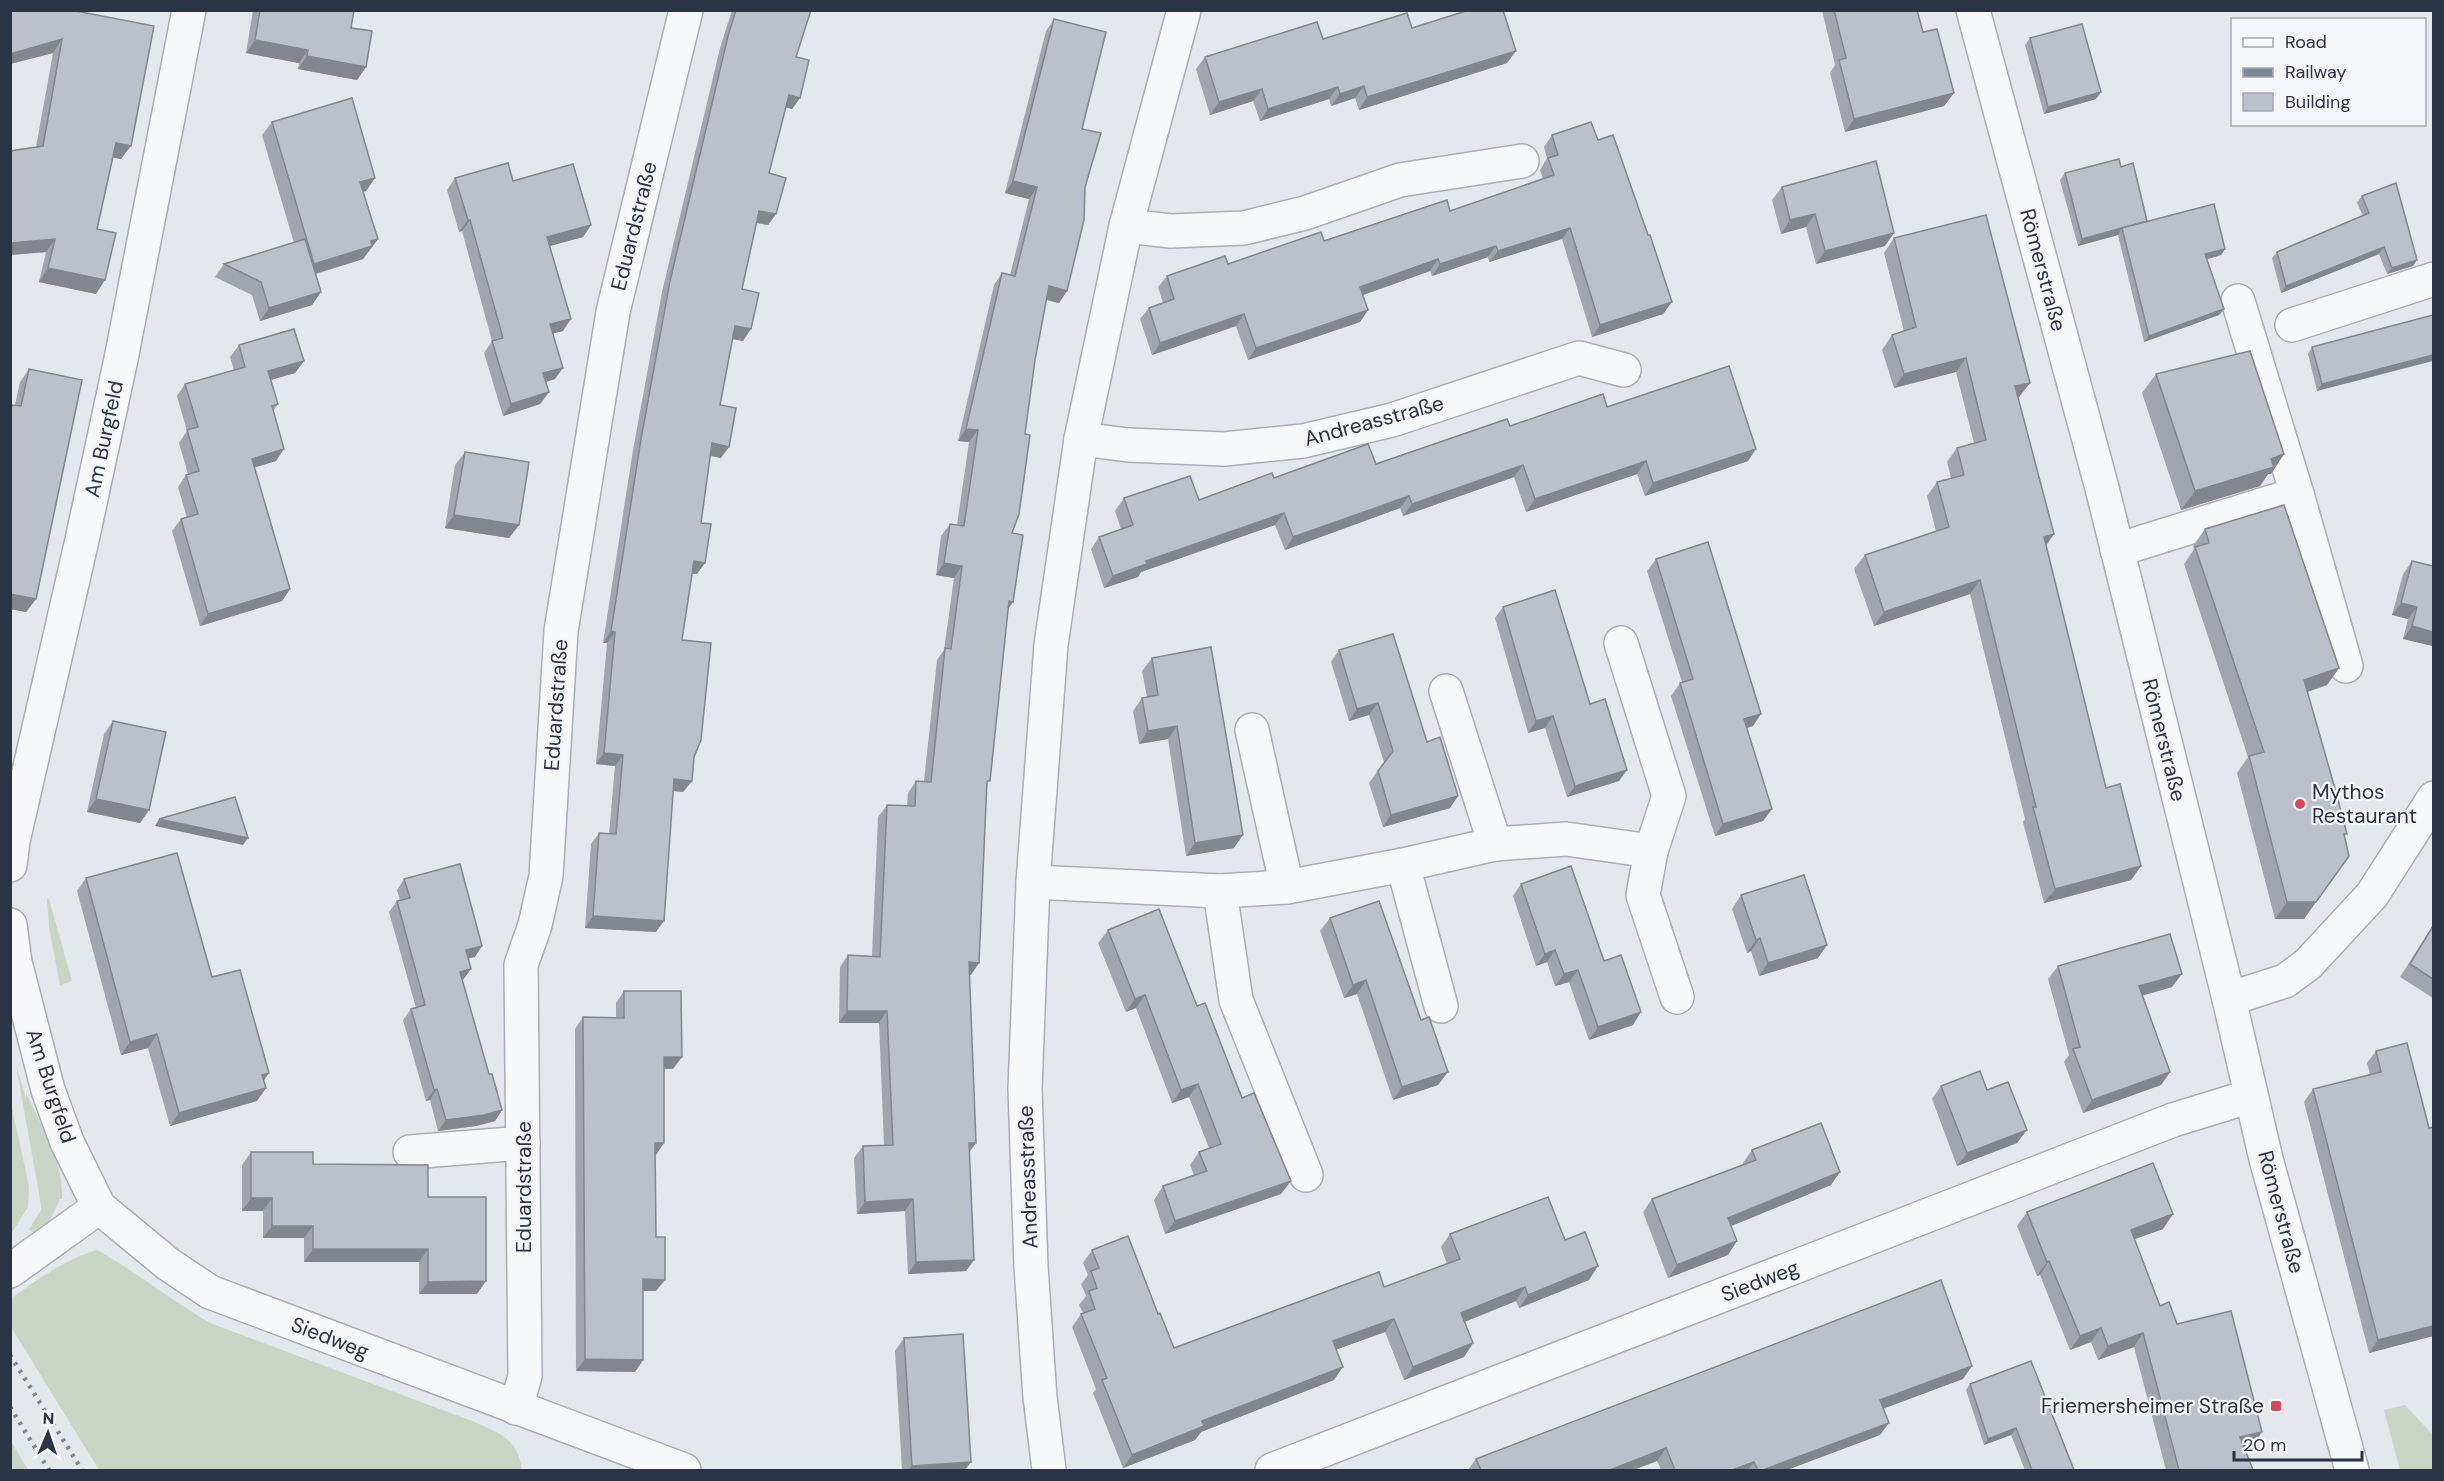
<svg xmlns="http://www.w3.org/2000/svg" width="2444" height="1481" font-family="'DM Sans',sans-serif">
<style>
.grass{fill:#c9d6c5}
.lines{fill:none;stroke-linecap:round;stroke-linejoin:round}
.minor-casing{stroke:#a9aeb7;stroke-width:36}
.minor{stroke:#f7f8fa;stroke-width:33}
.rail{stroke:#7d8696;stroke-width:4.5;stroke-dasharray:3 6;stroke-linecap:butt}
.wall{fill:#a1a5ae}
.shaded-wall{fill:#83868d}
.building{fill:#bbc0ca;stroke:#83868d;stroke-width:1.5}
.poi-dot{fill:#d1495b;stroke:#f4f6f9;stroke-width:2}
.labels{text-anchor:middle;stroke-width:4.5;stroke-linejoin:round;paint-order:stroke}
.street-label{font-size:21px;fill:#2b3445;stroke:#f4f6f9}
.poi-label{font-size:21px;fill:#2b3445;stroke:#f4f6f9;text-anchor:start}
</style>
<rect width="100%" height="100%" fill="#e4e7ec"/>
<!-- grass -->
<g class="grass">
<polygon points="47,899 49,899 72,981 60,985 49,927"/>
<path d="M16 1065 26 1099V1093C41 1126 64 1161 62 1199H60L50 1220 33 1233 29 1229 41 1210V1205Z"/>
<polygon points="10,1099 29,1186 28,1207 11,1234"/>
<path d="M97 1250C136 1272 171 1300 210 1323L472 1421C499 1433 518 1438 522 1470H99L11 1327V1298C38 1280 65 1259 97 1250Z"/>
<polygon points="2405,1405 2433,1435 2433,1470 2400,1470 2384,1410"/>
<polygon points="11,1441 28,1470 11,1470"/>
</g>
<g class="lines">
<!-- minor casing -->
<g class="minor-casing">
<g id="minor">
<polyline points="1973,10 2102,488 2229,999 2266,1159 2352,1470"/>
<polyline points="1126,226 1171,231 1244,228 1305,213 1400,180 1522,161"/>
<polyline points="2292,325 2434,279"/>
<polyline points="1081,439 1128,445 1224,449 1303,441 1392,420 1579,358 1624,370"/>
<polyline points="2297,494 2346,666"/>
<polyline points="2117,550 2297,494 2238,301"/>
<polyline points="1446,691 1495,844"/>
<polyline points="1252,730 1287,887"/>
<polyline points="1651,851 1643,895 1677,997"/>
<polyline points="10,865 13,841 82,540 121,359 189,10"/>
<polyline points="1403,865 1441,1006"/>
<polyline points="1033,882 1220,891 1287,887 1403,865 1495,844 1566,839 1651,851 1669,796 1621,643"/>
<polyline points="1220,891 1236,1000 1306,1175"/>
<polyline points="10,925 15,962 48,1090 67,1142 99,1207 168,1264 210,1292 684,1470"/>
<polyline points="2229,999 2285,981 2308,964 2372,895 2434,798"/>
<polyline points="410,1152 523,1143"/>
<polyline points="10,1271 99,1207"/>
<polyline points="516,1408 525,1376 521,965 535,925 546,876 561,631 613,312 686,10"/>
<polyline points="1049,1470 1040,1397 1031,1267 1025,1089 1033,882 1051,645 1081,439 1126,226 1184,10"/>
<polyline points="1272,1470 2173,1120 2251,1096"/>
</g>
</g>
<!-- minor -->
<use href="#minor" class="minor"/>
<!-- rail -->
<g class="rail">
<polyline points="10,1355 82,1470"/>
<polyline points="10,1407 49,1470"/>
</g>
</g>
<!-- wall -->
<g class="wall">
<polygon points="10,10 71,10 121,159 113,158 97,229 96,294 39,282 46,252 10,255 10,151 36,147 53,53 10,64"/>
<polygon points="253,10 354,10 351,28 366,67 357,80 298,69 299,63 246,53"/>
<polygon points="732,10 811,10 796,57 800,98 792,109 785,107 769,173 776,214 768,225 757,223 742,289 743,341 732,339 720,405 721,458 710,456 701,523 697,574 692,574 682,640 694,757 692,781 683,792 673,791 656,932 585,928 591,844 599,833 609,834 615,766 596,764 607,643 603,643 633,450 662,292 720,48"/>
<polygon points="1822,10 1917,10 1923,32 1954,93 1944,106 1845,132 1830,73 1835,65"/>
<polygon points="1054,19 1082,129 1085,187 1067,291 1059,303 1046,300 1035,360 1012,533 1008,609 987,786 971,975 969,975 969,1152 974,1260 966,1271 908,1274 905,1211 857,1214 854,1158 863,1146 884,1145 879,1023 839,1023 840,967 848,955 872,956 878,817 887,805 907,806 908,793 916,781 924,781 937,660 944,650 954,578 936,575 941,536 950,524 957,525 969,442 958,441 994,285 1002,273 1010,275 1029,199 1005,193 1046,31"/>
<polygon points="1412,28 1507,63 1359,110 1355,98 1331,106 1329,99 1260,121 1253,101 1210,115 1196,69 1205,57 1323,39"/>
<polygon points="2030,38 2096,99 2044,114 2025,45"/>
<polygon points="272,122 375,178 366,191 363,192 378,239 363,259 316,274 321,292 312,305 260,321 252,295 215,277 224,264 294,243 262,135"/>
<polygon points="1552,135 1598,140 1672,302 1663,314 1592,337 1562,239 1489,262 1488,257 1432,276 1430,271 1363,295 1368,310 1360,322 1248,360 1236,326 1152,355 1140,319 1149,308 1163,303 1158,287 1167,276 1228,264 1450,211 1543,179 1540,170 1547,158 1544,147"/>
<polygon points="2121,167 2147,221 2225,249 2221,255 2207,259 2224,309 2219,315 2144,342 2118,235 2078,246 2060,180 2065,173"/>
<polygon points="455,178 513,181 591,225 583,237 549,246 563,331 553,333 555,379 546,382 549,392 540,404 503,416 484,353 492,341 462,231 459,232 447,190"/>
<polygon points="1782,187 1885,246 1816,264 1806,227 1781,234 1772,200"/>
<polygon points="2362,196 2413,266 2387,274 2379,254 2281,293 2272,258 2277,252 2363,216 2357,203"/>
<polygon points="1894,238 2030,383 2018,397 2054,534 2046,546 2106,788 2141,866 2131,880 2044,903 2023,822 2025,819 1970,594 1874,626 1854,569 1865,555 1936,531 1927,496 1937,482 1951,478 1947,462 1957,448 1974,443 1956,372 1894,388 1882,350 1892,335 1904,331 1884,253"/>
<polygon points="2433,315 2317,391 2308,354 2312,347"/>
<polygon points="239,345 304,361 295,373 271,380 278,404 273,411 276,461 254,467 290,589 282,601 200,626 172,531 181,519 187,518 178,487 186,475 188,474 179,443 187,431 177,396 185,384 234,370 230,357"/>
<polygon points="29,369 36,599 26,612 10,609 10,407 12,405 15,405 20,382"/>
<polygon points="2156,374 2284,454 2271,474 2268,474 2260,486 2181,510 2142,393"/>
<polygon points="1607,407 1748,461 1645,496 1637,474 1526,512 1514,477 1403,516 1400,508 1285,550 1275,525 1141,572 1138,577 1104,588 1091,549 1099,537 1121,529 1115,511 1124,498 1199,500 1274,478 1376,464 1510,426"/>
<polygon points="465,452 519,525 509,538 445,528 455,465"/>
<polygon points="2205,529 2339,668 2327,685 2307,692 2344,837 2304,919 2275,919 2237,773 2248,757 2184,564 2194,549 2193,546"/>
<polygon points="1656,559 1753,726 1746,728 1772,809 1763,821 1715,836 1671,696 1680,683 1682,682 1647,571"/>
<polygon points="2433,559 2433,646 2403,639 2408,619 2392,615 2403,574 2412,561 2432,566"/>
<polygon points="1503,607 1590,704 1619,781 1567,797 1545,728 1528,733 1495,618"/>
<polygon points="1339,650 1427,742 1458,796 1450,808 1383,827 1369,783 1384,762 1369,715 1349,721 1331,662"/>
<polygon points="1152,658 1234,848 1186,856 1168,739 1139,744 1133,711 1142,698 1147,697 1142,671"/>
<polygon points="113,721 149,810 140,823 87,812 104,734"/>
<polygon points="86,878 212,977 257,1101 170,1126 148,1048 121,1055 77,891"/>
<polygon points="404,879 475,957 468,958 462,980 489,1074 502,1110 495,1121 476,1126 438,1131 430,1100 426,1101 403,1020 411,1009 416,1008 389,912 397,901 400,901 397,890"/>
<polygon points="1521,884 1604,961 1633,1025 1589,1040 1569,982 1555,986 1547,962 1536,966 1513,896"/>
<polygon points="1741,895 1818,958 1759,976 1751,951 1747,953 1732,909"/>
<polygon points="1330,918 1421,1020 1438,1085 1393,1100 1357,994 1344,998 1320,931"/>
<polygon points="2433,925 2433,998 2400,977"/>
<polygon points="1108,930 1197,1006 1242,1098 1281,1194 1165,1234 1154,1200 1163,1186 1194,1175 1190,1165 1199,1152 1209,1148 1189,1097 1172,1103 1136,1008 1126,1012 1098,943"/>
<polygon points="2058,966 2172,987 2142,996 2170,1072 2161,1085 2083,1113 2064,1062 2069,1055 2048,979"/>
<polygon points="624,991 673,1069 664,1069 656,1155 655,1155 656,1291 643,1291 643,1360 635,1372 576,1371 575,1029 583,1017 616,1017 616,1003"/>
<polygon points="2376,1051 2429,1128 2433,1127 2433,1336 2369,1353 2304,1102 2313,1089 2370,1074 2367,1063"/>
<polygon points="1941,1086 1987,1090 2017,1143 1957,1166 1932,1099"/>
<polygon points="1752,1150 1831,1185 1731,1226 1728,1255 1668,1278 1643,1212 1652,1199 1743,1165 1743,1163"/>
<polygon points="251,1152 313,1164 428,1197 477,1294 419,1294 419,1262 304,1262 304,1238 263,1238 263,1211 242,1211 242,1165"/>
<polygon points="2027,1212 2163,1229 2134,1239 2160,1306 2177,1324 2252,1446 2244,1448 2253,1470 2166,1470 2134,1347 2098,1360 2091,1342 2070,1350 2040,1275 2037,1276 2017,1226"/>
<polygon points="1450,1234 1565,1240 1589,1280 1519,1308 1516,1301 1464,1322 1473,1343 1464,1357 1404,1380 1385,1332 1337,1349 1334,1380 1201,1432 1195,1440 1123,1468 1093,1393 1096,1389 1072,1327 1081,1314 1083,1313 1079,1305 1086,1296 1081,1284 1088,1275 1083,1263 1092,1250 1158,1314 1174,1348 1384,1287 1447,1264 1441,1247"/>
<polygon points="904,1338 965,1470 902,1470 895,1351"/>
<polygon points="1963,1379 1883,1408 1880,1435 1787,1470 1661,1470 1657,1461 1633,1470 1468,1470 1476,1459"/>
<polygon points="1970,1384 2074,1470 2025,1470 2011,1435 1984,1445 1966,1390"/>
</g>
<!-- shaded-wall -->
<g class="shaded-wall">
<polygon points="62,39 53,53 10,64 10,54"/>
<polygon points="255,40 308,50 299,63 246,53"/>
<polygon points="1516,51 1507,63 1359,110 1367,97"/>
<polygon points="307,56 366,67 357,80 298,69"/>
<polygon points="1364,86 1355,98 1331,106 1340,94"/>
<polygon points="1338,87 1329,99 1260,121 1268,109"/>
<polygon points="1262,89 1253,101 1210,115 1219,102"/>
<polygon points="2101,92 2096,99 2044,114 2048,107"/>
<polygon points="1954,93 1944,106 1845,132 1854,119"/>
<polygon points="789,95 800,98 792,109 781,106"/>
<polygon points="116,143 131,146 121,159 106,156"/>
<polygon points="375,178 366,191 351,196 360,182"/>
<polygon points="1013,181 1037,187 1029,199 1005,193"/>
<polygon points="759,211 776,214 768,225 751,222"/>
<polygon points="1815,214 1806,227 1781,234 1790,220"/>
<polygon points="468,220 470,220 462,231 459,232"/>
<polygon points="591,225 583,237 539,249 547,237"/>
<polygon points="1570,228 1562,239 1489,262 1498,251"/>
<polygon points="2122,228 2118,235 2078,246 2082,239"/>
<polygon points="1894,233 1885,246 1816,264 1825,251"/>
<polygon points="55,239 46,252 10,255 10,243"/>
<polygon points="378,239 363,259 304,277 314,264"/>
<polygon points="1496,246 1488,257 1432,276 1440,264"/>
<polygon points="2384,247 2379,254 2281,293 2286,286"/>
<polygon points="2225,249 2221,255 2201,261 2205,254"/>
<polygon points="1438,259 1430,271 1352,299 1360,287"/>
<polygon points="2417,260 2413,266 2387,274 2392,268"/>
<polygon points="48,268 105,280 96,294 39,282"/>
<polygon points="1049,286 1067,291 1059,303 1040,298"/>
<polygon points="321,292 312,305 260,321 269,308"/>
<polygon points="1672,302 1663,314 1592,337 1600,325"/>
<polygon points="2224,309 2219,315 2144,342 2149,336"/>
<polygon points="1368,310 1360,322 1248,360 1256,348"/>
<polygon points="1244,314 1236,326 1152,355 1160,343"/>
<polygon points="571,319 563,331 542,336 550,324"/>
<polygon points="735,326 751,329 743,341 727,338"/>
<polygon points="2433,355 2433,361 2317,391 2322,384"/>
<polygon points="1966,358 1956,372 1894,388 1904,374"/>
<polygon points="304,361 295,373 260,383 268,371"/>
<polygon points="563,368 555,379 535,385 543,373"/>
<polygon points="2030,383 2019,397 2005,401 2015,386"/>
<polygon points="549,392 540,404 503,416 511,404"/>
<polygon points="966,429 978,430 969,442 958,441"/>
<polygon points="712,443 729,447 721,458 704,454"/>
<polygon points="284,449 276,461 243,471 252,459"/>
<polygon points="1756,449 1748,461 1645,496 1653,483"/>
<polygon points="2284,454 2271,474 2268,474 2260,486 2181,510 2195,491 2271,459"/>
<polygon points="1646,461 1637,474 1526,512 1535,499"/>
<polygon points="1523,465 1514,477 1403,516 1412,504"/>
<polygon points="1409,496 1400,508 1285,550 1293,537"/>
<polygon points="1284,513 1275,525 1141,572 1138,577 1104,588 1113,576 1146,561"/>
<polygon points="454,515 519,525 509,538 445,528"/>
<polygon points="2054,534 2044,548 2044,537"/>
<polygon points="694,561 705,563 697,574 686,573"/>
<polygon points="944,563 962,566 954,578 936,575"/>
<polygon points="1980,580 1970,594 1874,626 1884,612"/>
<polygon points="290,589 282,601 200,626 208,614"/>
<polygon points="10,594 36,599 26,612 10,609"/>
<polygon points="1009,601 1013,602 1005,614"/>
<polygon points="2401,603 2417,607 2408,619 2392,615"/>
<polygon points="2412,626 2433,632 2433,646 2403,639"/>
<polygon points="611,631 615,632 607,643 603,643"/>
<polygon points="2339,668 2327,685 2292,697 2304,680"/>
<polygon points="1378,703 1369,715 1349,721 1357,709"/>
<polygon points="1761,714 1753,726 1735,732 1744,719"/>
<polygon points="1553,716 1545,728 1528,733 1536,721"/>
<polygon points="1177,726 1168,739 1139,744 1148,731"/>
<polygon points="604,753 623,755 615,766 596,764"/>
<polygon points="1627,770 1619,781 1567,797 1575,786"/>
<polygon points="674,779 692,781 683,792 666,790"/>
<polygon points="1458,796 1450,808 1383,827 1391,815"/>
<polygon points="96,799 149,810 140,823 87,812"/>
<polygon points="1772,809 1763,821 1715,836 1723,824"/>
<polygon points="159,819 248,838 243,845 155,826"/>
<polygon points="1243,835 1234,848 1186,856 1195,843"/>
<polygon points="2349,856 2304,919 2275,919 2287,902"/>
<polygon points="2141,866 2131,880 2044,903 2055,889"/>
<polygon points="593,916 664,921 656,932 585,928"/>
<polygon points="1760,938 1751,951 1747,953 1756,940"/>
<polygon points="1827,945 1818,958 1759,976 1768,963"/>
<polygon points="482,946 475,957 458,961 466,950"/>
<polygon points="1555,950 1547,962 1536,966 1545,954"/>
<polygon points="969,962 979,963 971,975 960,974"/>
<polygon points="471,969 463,980 453,983 460,972"/>
<polygon points="1578,970 1569,982 1555,986 1564,974"/>
<polygon points="2182,974 2172,987 2129,999 2139,986"/>
<polygon points="1366,980 1357,994 1344,998 1353,985"/>
<polygon points="1145,995 1136,1008 1126,1012 1135,999"/>
<polygon points="847,1011 887,1011 879,1023 839,1023"/>
<polygon points="1641,1012 1633,1025 1589,1040 1598,1027"/>
<polygon points="157,1034 148,1048 121,1055 130,1042"/>
<polygon points="664,1057 682,1057 673,1069 656,1069"/>
<polygon points="1448,1072 1438,1085 1393,1100 1402,1087"/>
<polygon points="2170,1072 2161,1085 2083,1113 2092,1100"/>
<polygon points="269,1073 260,1086 262,1075"/>
<polygon points="1198,1084 1189,1097 1172,1103 1181,1090"/>
<polygon points="266,1088 257,1101 170,1126 179,1113"/>
<polygon points="437,1089 430,1100 426,1101 434,1090"/>
<polygon points="502,1110 495,1121 476,1126 438,1131 446,1120"/>
<polygon points="2027,1130 2017,1143 1957,1166 1967,1153"/>
<polygon points="655,1143 664,1143 656,1155 647,1155"/>
<polygon points="969,1143 976,1143 967,1155"/>
<polygon points="1840,1172 1831,1185 1719,1231 1728,1218"/>
<polygon points="1291,1181 1281,1194 1165,1234 1175,1221"/>
<polygon points="251,1198 272,1198 263,1211 242,1211"/>
<polygon points="913,1199 905,1211 857,1214 865,1202"/>
<polygon points="2173,1214 2163,1229 2121,1244 2131,1230"/>
<polygon points="272,1226 313,1226 304,1238 263,1238"/>
<polygon points="1737,1241 1728,1255 1668,1278 1677,1265"/>
<polygon points="313,1249 428,1249 419,1262 304,1262"/>
<polygon points="974,1260 966,1271 908,1274 916,1262"/>
<polygon points="2049,1261 2040,1275 2037,1276 2047,1262"/>
<polygon points="1598,1266 1589,1280 1519,1308 1528,1295"/>
<polygon points="643,1279 665,1280 656,1291 635,1291"/>
<polygon points="486,1281 477,1294 419,1294 428,1282"/>
<polygon points="1525,1287 1516,1301 1452,1327 1461,1313"/>
<polygon points="1394,1319 1385,1332 1324,1354 1333,1341"/>
<polygon points="2433,1326 2433,1336 2369,1353 2378,1340"/>
<polygon points="2101,1328 2091,1342 2070,1350 2080,1336"/>
<polygon points="2143,1333 2134,1347 2098,1360 2108,1346"/>
<polygon points="1473,1343 1464,1357 1404,1380 1413,1367"/>
<polygon points="585,1359 643,1360 635,1372 576,1371"/>
<polygon points="1972,1366 1963,1379 1872,1413 1880,1400"/>
<polygon points="1343,1367 1334,1380 1201,1432 1195,1440 1123,1468 1132,1455 1202,1421"/>
<polygon points="1889,1423 1880,1435 1787,1470 1763,1470"/>
<polygon points="2016,1428 2011,1435 1984,1445 1988,1439"/>
<polygon points="2262,1432 2252,1446 2230,1451 2240,1437"/>
<polygon points="1666,1448 1657,1461 1633,1470 1610,1470"/>
<polygon points="971,1462 965,1470 908,1470 912,1466"/>
<polygon points="1754,1462 1748,1470 1732,1470"/>
</g>
<!-- building -->
<g class="building">
<polygon points="10,10 71,10 154,26 131,146 116,143 97,229 116,233 105,280 48,268 55,239 10,243 10,151 43,146 62,39 10,54"/>
<polygon points="260,10 354,10 351,28 372,31 366,67 307,56 308,50 255,40"/>
<polygon points="736,10 811,10 796,57 809,60 800,98 789,95 769,173 786,178 776,214 759,211 742,289 759,293 751,329 735,326 720,405 736,408 729,447 712,443 701,523 711,524 705,563 694,561 682,640 711,643 701,740 694,757 692,781 674,779 664,921 593,916 599,833 616,834 623,755 604,753 615,632 611,631 641,439 670,281 728,36"/>
<polygon points="1469,10 1503,10 1516,51 1367,97 1364,86 1340,94 1338,87 1268,109 1262,89 1219,102 1205,57 1317,22 1323,39 1407,13 1412,28"/>
<polygon points="1834,10 1917,10 1923,32 1937,29 1954,93 1854,119 1839,60 1846,58"/>
<polygon points="1054,19 1106,32 1082,129 1101,133 1085,187 1084,220 1067,291 1049,286 1035,360 1025,434 1030,435 1019,514 1012,533 1023,535 1013,602 1009,601 990,781 987,781 979,963 969,962 976,1143 969,1143 974,1260 916,1262 913,1199 865,1202 863,1146 893,1145 887,1011 847,1011 848,955 880,957 887,805 915,806 916,781 931,782 945,648 951,649 962,566 944,563 950,524 964,526 978,430 966,429 1002,273 1015,276 1037,187 1013,181"/>
<polygon points="2082,24 2101,92 2048,107 2030,38"/>
<polygon points="352,98 375,178 360,182 378,239 371,241 372,246 314,264 272,122"/>
<polygon points="1591,122 1598,140 1613,135 1648,235 1650,235 1672,302 1600,325 1570,228 1498,251 1496,246 1440,264 1438,259 1360,287 1368,310 1256,348 1244,314 1160,343 1149,308 1174,299 1167,276 1225,256 1228,264 1321,232 1324,241 1447,200 1450,211 1554,175 1548,158 1558,155 1552,135"/>
<polygon points="2119,159 2121,167 2133,163 2147,221 2082,239 2065,173"/>
<polygon points="1876,161 1894,233 1825,251 1815,214 1790,220 1782,187"/>
<polygon points="508,163 513,181 573,164 591,225 547,237 571,319 550,324 563,368 543,373 549,392 511,404 492,341 503,338 470,220 468,220 455,178"/>
<polygon points="2396,183 2417,260 2392,268 2384,247 2286,286 2277,252 2369,213 2362,196"/>
<polygon points="2214,204 2225,249 2205,254 2224,309 2149,336 2122,228"/>
<polygon points="1986,215 2030,383 2015,386 2054,534 2044,537 2106,788 2120,784 2141,866 2055,889 2033,807 2036,807 1980,580 1884,612 1865,555 1949,527 1937,482 1964,475 1957,448 1986,440 1966,358 1904,374 1892,335 1916,327 1894,238"/>
<polygon points="305,239 321,292 269,308 261,282 224,264"/>
<polygon points="2433,315 2433,355 2322,384 2312,347"/>
<polygon points="294,329 304,361 268,371 278,404 272,406 284,449 252,459 290,589 208,614 181,519 198,514 186,475 199,471 187,430 198,427 185,384 245,367 239,345"/>
<polygon points="2250,351 2284,454 2271,459 2274,467 2195,491 2156,374"/>
<polygon points="1729,366 1756,449 1653,483 1646,461 1535,499 1523,465 1412,504 1409,496 1293,537 1284,513 1146,561 1147,564 1113,576 1099,537 1133,525 1124,498 1190,476 1199,500 1272,473 1274,478 1368,444 1376,464 1507,419 1510,426 1603,394 1607,407"/>
<polygon points="29,369 82,380 36,599 10,594 10,412 12,405 21,406"/>
<polygon points="465,452 529,462 519,525 454,515"/>
<polygon points="2284,505 2339,668 2304,680 2336,792 2347,834 2344,834 2349,856 2316,902 2287,902 2249,756 2264,752 2195,547 2209,543 2205,529"/>
<polygon points="1708,542 1761,714 1744,719 1772,809 1723,824 1680,683 1693,679 1656,559"/>
<polygon points="2412,561 2433,566 2433,632 2412,626 2417,607 2401,603"/>
<polygon points="1555,590 1590,704 1605,699 1627,770 1575,786 1553,716 1536,721 1503,607"/>
<polygon points="1393,634 1427,742 1440,737 1458,796 1391,815 1378,771 1393,751 1378,703 1357,709 1339,650"/>
<polygon points="1211,647 1243,835 1195,843 1177,726 1148,731 1142,698 1158,695 1152,658"/>
<polygon points="113,721 166,732 149,810 96,799"/>
<polygon points="235,797 248,838 159,819"/>
<polygon points="177,853 212,977 240,970 269,1073 262,1075 266,1088 179,1113 157,1034 130,1042 86,878"/>
<polygon points="460,864 482,946 466,950 471,969 460,972 489,1074 492,1074 502,1110 484,1115 446,1120 437,1089 434,1090 411,1009 425,1005 397,901 410,898 404,879"/>
<polygon points="1571,866 1604,961 1621,955 1641,1012 1598,1027 1578,970 1564,974 1555,950 1545,954 1521,884"/>
<polygon points="1804,875 1827,945 1768,963 1760,938 1756,940 1741,895"/>
<polygon points="1379,901 1421,1020 1429,1017 1448,1072 1402,1087 1366,980 1353,985 1330,918"/>
<polygon points="1159,909 1197,1006 1205,1003 1242,1098 1254,1093 1291,1181 1175,1221 1163,1186 1207,1171 1199,1152 1221,1144 1198,1084 1181,1090 1145,995 1135,999 1108,930"/>
<polygon points="2433,926 2433,979 2410,964"/>
<polygon points="2170,934 2182,974 2139,986 2170,1072 2092,1100 2073,1049 2080,1047 2058,966"/>
<polygon points="624,991 681,991 682,1057 664,1057 664,1143 655,1143 656,1237 665,1237 665,1280 643,1279 643,1360 585,1359 583,1017 624,1018"/>
<polygon points="2407,1043 2429,1128 2433,1127 2433,1326 2378,1340 2313,1089 2381,1072 2376,1051"/>
<polygon points="1980,1071 1987,1090 2008,1082 2027,1130 1967,1153 1941,1086"/>
<polygon points="1821,1123 1840,1172 1728,1218 1737,1241 1677,1265 1652,1199 1756,1160 1752,1150"/>
<polygon points="251,1152 313,1152 313,1164 428,1165 428,1197 486,1197 486,1281 428,1282 428,1249 313,1249 313,1226 272,1226 272,1198 251,1198"/>
<polygon points="2153,1163 2173,1214 2131,1230 2160,1306 2169,1302 2177,1324 2231,1311 2262,1432 2240,1437 2253,1470 2179,1470 2143,1333 2108,1346 2101,1328 2080,1336 2049,1261 2047,1262 2027,1212"/>
<polygon points="1548,1197 1565,1240 1585,1232 1598,1266 1528,1295 1525,1287 1461,1313 1473,1343 1413,1367 1394,1319 1333,1341 1343,1367 1202,1421 1204,1426 1132,1455 1102,1380 1107,1378 1081,1314 1095,1309 1089,1291 1097,1288 1091,1271 1099,1268 1092,1250 1128,1236 1158,1314 1160,1313 1174,1348 1379,1272 1384,1287 1460,1259 1450,1234"/>
<polygon points="1941,1280 1972,1366 1880,1400 1889,1423 1763,1470 1758,1470 1754,1462 1732,1470 1675,1470 1666,1448 1610,1470 1481,1470 1476,1459"/>
<polygon points="963,1334 971,1462 912,1466 904,1338"/>
<polygon points="2031,1361 2074,1470 2032,1470 2016,1428 1988,1439 1970,1384"/>
</g>
<!-- markers -->
<g class="poi-dot">
<circle cx="2300" cy="804" r="6"/>
<rect x="2270" y="1400" width="12" height="12" rx="3"/>
</g>
<g class="labels">
<!-- street labels -->
<g class="street-label">
<text transform="translate(634 226) rotate(-76)" y="7">Eduardstraße</text>
<text transform="translate(2043 270) rotate(75)" y="7">Römerstraße</text>
<text transform="translate(1374 421) rotate(-15)" y="7">Andreasstraße</text>
<text transform="translate(104 439) rotate(-78)" y="7">Am Burgfeld</text>
<text transform="translate(556 705) rotate(-86)" y="7">Eduardstraße</text>
<text transform="translate(2164 740) rotate(76)" y="7">Römerstraße</text>
<text transform="translate(51 1086) rotate(72)" y="7">Am Burgfeld</text>
<text transform="translate(1028 1177) rotate(-92)" y="7">Andreasstraße</text>
<text transform="translate(524 1187) rotate(-90)" y="7">Eduardstraße</text>
<text transform="translate(2281 1212) rotate(75)" y="7">Römerstraße</text>
<text transform="translate(1760 1281) rotate(-21)" y="7">Siedweg</text>
<text transform="translate(330 1338) rotate(21)" y="7">Siedweg</text>
</g>
<!-- poi labels -->
<g class="poi-label">
<text x="2312" y="799">Mythos<tspan x="2312" dy="24">Restaurant</tspan></text>
<text x="2264" y="1413" text-anchor="end">Friemersheimer Straße</text>
</g>
</g>
<!-- border -->
<rect width="2444" height="1481" fill="none" stroke="#2b3445" stroke-width="24"/>
<!-- legend -->
<rect x="2231" y="18" width="195" height="108" fill="#f4f6f9" stroke="#a4a8b1" stroke-width="1.5"/>
<rect x="2243" y="38" width="30" height="9" fill="#f7f8fa" stroke="#a4a8b1" stroke-width="1.5"/>
<text x="2285" y="48" font-size="18" fill="#2b3445">Road</text>
<rect x="2243" y="68" width="30" height="9" fill="#7d8696" stroke="#a4a8b1" stroke-width="1.5"/>
<text x="2285" y="78" font-size="18" fill="#2b3445">Railway</text>
<rect x="2243" y="93" width="30" height="18" fill="#bbc0ca" stroke="#a4a8b1" stroke-width="1.5"/>
<text x="2285" y="108" font-size="18" fill="#2b3445">Building</text>
<!-- north arrow -->
<g transform="translate(48 1433) rotate(2)" stroke="#f4f6f9" stroke-width="4.5" paint-order="stroke">
<path d="M0-4.5L10 22L0 15L-10 22Z" fill="#2b3445"/>
<text y="-9" font-size="16" font-weight="bold" text-anchor="middle" fill="#2b3445">N</text>
</g>
<!-- scale -->
<path d="M2234 1451v9h128v-9" fill="none" stroke="#2b3445" stroke-width="3"/>
<text x="2243" y="1451" font-size="18" fill="#2b3445" stroke="#f4f6f9" stroke-width="4.5" paint-order="stroke">20 m</text>
</svg>
